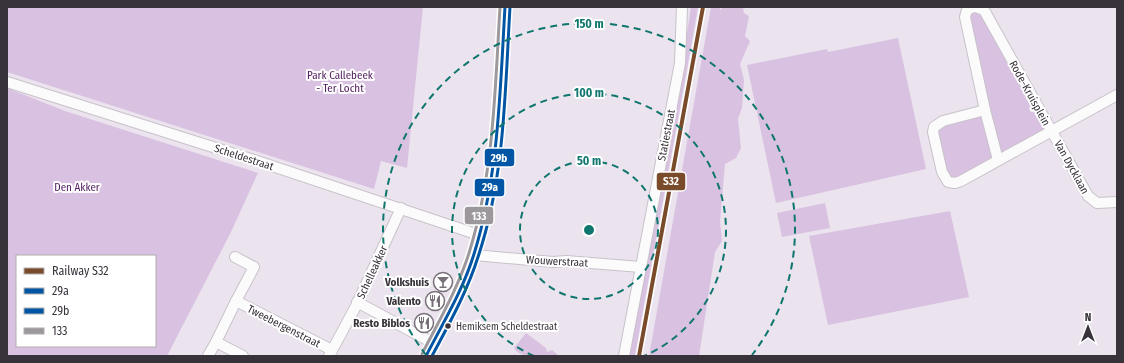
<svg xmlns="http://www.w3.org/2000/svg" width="1124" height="363" font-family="'Fira Sans Condensed',sans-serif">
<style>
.green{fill:#d9c1e1;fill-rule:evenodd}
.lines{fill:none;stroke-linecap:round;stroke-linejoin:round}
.minor-casing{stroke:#c8c2ca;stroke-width:12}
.major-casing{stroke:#c5c0c6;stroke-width:14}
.minor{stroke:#fcfbfc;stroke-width:10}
.major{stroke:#f2ebf4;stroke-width:13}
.bus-1-casing{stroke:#fff;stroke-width:6}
.bus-2-casing{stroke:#fff;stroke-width:6}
.bus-3-casing{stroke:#fff;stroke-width:6}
.bus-1{stroke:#0056a4;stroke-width:3}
.bus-2{stroke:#0056a4;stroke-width:3}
.bus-3{stroke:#9c989c;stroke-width:3}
.rail-1-casing{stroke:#fff;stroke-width:7}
.rail-1{stroke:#7a4b2a;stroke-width:4}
.ring{fill:none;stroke:#0f766e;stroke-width:2;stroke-dasharray:7 5}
.bus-dot{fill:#38323a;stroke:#fff;stroke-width:1.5}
.labels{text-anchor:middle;stroke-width:4;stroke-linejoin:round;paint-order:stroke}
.bus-label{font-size:10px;fill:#38323a;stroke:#fff;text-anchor:start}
.park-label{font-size:11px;fill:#4f195d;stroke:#fff}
.street-label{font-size:11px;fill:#38323a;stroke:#fff}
.poi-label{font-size:11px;font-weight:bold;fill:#38323a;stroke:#fff;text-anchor:end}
.centre{fill:#0f766e;stroke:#fff;stroke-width:2}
.ring-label{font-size:12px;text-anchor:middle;font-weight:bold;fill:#0f766e;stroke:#fff;stroke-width:4;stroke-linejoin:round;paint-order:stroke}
.line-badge{stroke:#fff;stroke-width:1.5}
.badge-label{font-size:11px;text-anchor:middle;font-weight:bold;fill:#fff}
</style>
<rect width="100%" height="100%" fill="#ebe3ee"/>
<!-- green -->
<g class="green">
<polygon points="7,7 423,7 407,168 381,161 374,189 7,72"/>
<path d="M691 7H698C678 123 655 240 635 356H627L682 65Z"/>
<polygon points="711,7 720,7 720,10 723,7 743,7 744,13 749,16 745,36 750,41 740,64 744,80 742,108 738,119 741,148 736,158 725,164 720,221 722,241 715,252 699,356 649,356"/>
<polygon points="979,8 1051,131 948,182 934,127 985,110 965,17"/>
<polygon points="898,38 926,169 776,203 747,65 827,49 828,52"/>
<path d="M7 88 65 111 258 173 231 232 167 356H7ZM17 256H155V346H17Z"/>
<polygon points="825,203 830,228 782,237 777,213"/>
<polygon points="950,211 969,297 828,325 809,236"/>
<path d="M526 333 546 348 547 352 552 350 558 355V356C545 356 522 361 514 348Z"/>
</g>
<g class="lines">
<!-- minor casing -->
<g class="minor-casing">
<g id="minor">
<polyline points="974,7 967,10 965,17 985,110 943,121 934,127 933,132 942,172 948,182 955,183 961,181 1117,95"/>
<polyline points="976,7 984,10 1088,196 1097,203 1117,202"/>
<polyline points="7,82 254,160 479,235"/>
<polyline points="985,110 998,160"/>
<polyline points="474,255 553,262 566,261 641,267"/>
<polyline points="235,257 254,267 236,301"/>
<polyline points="357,302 433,343"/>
<polyline points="208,356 216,342"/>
<polyline points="243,356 216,342 236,301 332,350"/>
<polyline points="329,356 356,306 401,208"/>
<polyline points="624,356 680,63 682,7"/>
</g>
</g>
<!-- major casing -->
<g class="major-casing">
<path id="major" d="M426 356C443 323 463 289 474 254 500 175 499 90 505 7"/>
</g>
<!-- minor -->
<use href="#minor" class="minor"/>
<!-- major -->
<use href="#major" class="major"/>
<!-- bus-1 casing -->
<g class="bus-1-casing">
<path id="bus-1" d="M426 356C443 323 463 290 474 254 499 174 500 90 505 7"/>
</g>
<!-- bus-2 casing -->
<g class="bus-2-casing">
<path id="bus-2" d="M432 356C449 324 467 292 478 257 505 177 505 91 510 7"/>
</g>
<!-- bus-3 casing -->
<g class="bus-3-casing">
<path id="bus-3" d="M422 354C439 321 458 288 469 253 494 173 495 89 500 7"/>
</g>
<!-- bus-1 -->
<use href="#bus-1" class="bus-1"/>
<!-- bus-2 -->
<use href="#bus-2" class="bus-2"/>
<!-- bus-3 -->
<use href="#bus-3" class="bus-3"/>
<!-- rail-1 casing -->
<g class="rail-1-casing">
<polyline id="rail-1" points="639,356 703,7"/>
</g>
<!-- rail-1 -->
<use href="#rail-1" class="rail-1"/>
</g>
<!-- distance rings -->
<g class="ring">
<circle cx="589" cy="230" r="69"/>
<path d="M534 356A137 137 0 1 1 644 356"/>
<path d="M426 355A206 206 0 1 1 752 355"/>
</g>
<!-- icons -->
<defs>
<g id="bar-ring" transform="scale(1)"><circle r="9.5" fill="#fff" stroke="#777079" stroke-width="1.5"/><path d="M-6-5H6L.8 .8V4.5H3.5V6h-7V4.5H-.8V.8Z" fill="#777079"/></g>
<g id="restaurant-ring" transform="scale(1)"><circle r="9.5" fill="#fff" stroke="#777079" stroke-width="1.5"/><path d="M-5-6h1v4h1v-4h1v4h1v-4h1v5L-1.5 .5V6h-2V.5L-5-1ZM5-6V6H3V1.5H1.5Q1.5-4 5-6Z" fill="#777079"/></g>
</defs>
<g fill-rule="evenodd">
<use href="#bar-ring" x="443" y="282"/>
<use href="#restaurant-ring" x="435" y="301"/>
<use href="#restaurant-ring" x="424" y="323"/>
</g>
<!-- markers -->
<circle class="bus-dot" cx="448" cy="326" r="3.5"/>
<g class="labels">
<!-- bus labels -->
<g class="bus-label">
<text x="456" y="330">Hemiksem Scheldestraat</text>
</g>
<!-- park labels -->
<g class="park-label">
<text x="340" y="79">Park Callebeek<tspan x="340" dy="13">- Ter Locht</tspan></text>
<text x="77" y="191">Den Akker</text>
</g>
<!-- street labels -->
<g class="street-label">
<text transform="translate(1030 93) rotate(61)" y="4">Rode-Kruisplein</text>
<text transform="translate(666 135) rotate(-79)" y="4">Statiestraat</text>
<text transform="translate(244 157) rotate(18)" y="4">Scheldestraat</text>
<text transform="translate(1072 167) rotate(61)" y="4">Van Dycklaan</text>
<text transform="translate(557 261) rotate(3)" y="4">Wouwerstraat</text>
<text transform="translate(372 272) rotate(-65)" y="4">Schelleakker</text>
<text transform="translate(284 326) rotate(27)" y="4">Tweebergenstraat</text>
</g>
<!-- poi labels -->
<g class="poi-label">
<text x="429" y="286">Volkshuis</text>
<text x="421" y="305">Valento</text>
<text x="410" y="327">Resto Biblos</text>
</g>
</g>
<circle cx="589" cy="230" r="6" class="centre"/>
<g class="ring-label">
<text x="589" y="28">150 m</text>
<text x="589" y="97">100 m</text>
<text x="589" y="165">50 m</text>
</g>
<g class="line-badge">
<rect x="484" y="148" width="31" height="19" rx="4" fill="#0056a4"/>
<rect x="656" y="172" width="30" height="19" rx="4" fill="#7a4b2a"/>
<rect x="474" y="178" width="31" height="19" rx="4" fill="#0056a4"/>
<rect x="464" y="206" width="30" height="19" rx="4" fill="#9c989c"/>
</g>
<g class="badge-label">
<text x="499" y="162">29b</text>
<text x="671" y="185">S32</text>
<text x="490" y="191">29a</text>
<text x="479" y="220">133</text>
</g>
<!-- border -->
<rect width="1124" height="363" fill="none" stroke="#38323a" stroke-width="16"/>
<!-- legend -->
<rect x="16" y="255" width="140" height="92" fill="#ffffff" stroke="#afadb0"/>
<rect x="24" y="268" width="20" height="6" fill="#7a4b2a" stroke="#afadb0"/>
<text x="52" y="275" font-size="12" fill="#38323a">Railway S32</text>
<rect x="24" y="288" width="20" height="6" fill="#0056a4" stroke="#afadb0"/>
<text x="52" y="295" font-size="12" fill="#38323a">29a</text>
<rect x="24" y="308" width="20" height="6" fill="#0056a4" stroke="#afadb0"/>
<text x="52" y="315" font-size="12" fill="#38323a">29b</text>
<rect x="24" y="328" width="20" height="6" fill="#9c989c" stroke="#afadb0"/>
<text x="52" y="335" font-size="12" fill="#38323a">133</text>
<!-- north arrow -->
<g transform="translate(1088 327)" stroke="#ffffff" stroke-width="3" paint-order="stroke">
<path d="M0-3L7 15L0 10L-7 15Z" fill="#38323a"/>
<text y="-6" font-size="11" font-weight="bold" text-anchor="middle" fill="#38323a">N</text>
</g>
</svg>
